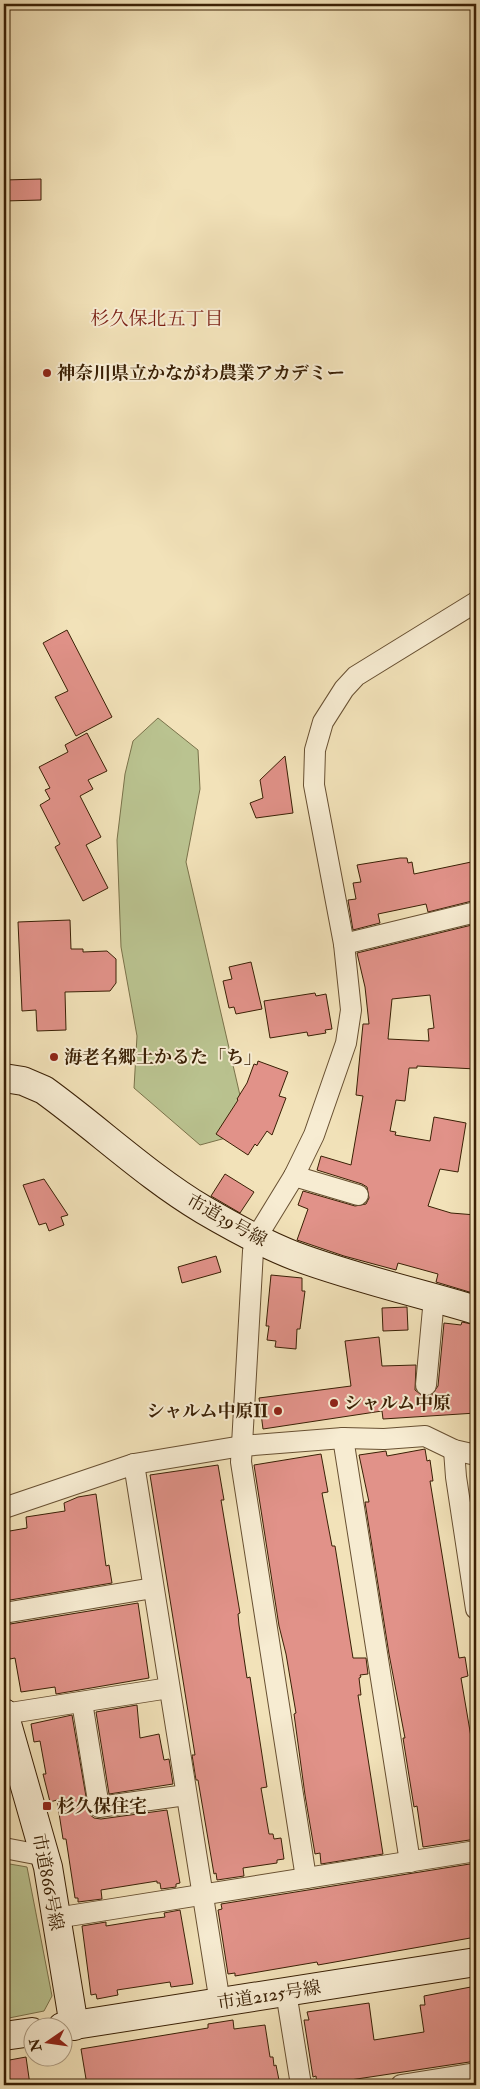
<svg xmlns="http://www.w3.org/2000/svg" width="480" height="2089" font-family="'IM FELL Double Pica','Noto Serif JP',serif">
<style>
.green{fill:#bac390;stroke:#7a724a}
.building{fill:#e19289;stroke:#3a2005;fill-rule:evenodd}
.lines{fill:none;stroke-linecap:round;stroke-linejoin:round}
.street-casing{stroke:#685032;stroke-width:22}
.secondary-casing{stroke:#3a2005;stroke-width:30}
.street{stroke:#f7ecd2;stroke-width:20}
.secondary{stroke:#f7ecd2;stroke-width:28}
.poi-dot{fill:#8f2418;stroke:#f7ecd2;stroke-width:2}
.labels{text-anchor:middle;stroke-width:4;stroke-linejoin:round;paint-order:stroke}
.poi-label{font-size:18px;font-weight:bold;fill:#3a2005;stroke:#f7ecd2;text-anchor:start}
.street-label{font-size:18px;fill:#3a2005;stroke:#f7ecd2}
.neighbourhood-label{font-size:19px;fill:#7a1f14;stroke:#f7ecd2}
</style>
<rect width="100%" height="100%" fill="#f2e2b9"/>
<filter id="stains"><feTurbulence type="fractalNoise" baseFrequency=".004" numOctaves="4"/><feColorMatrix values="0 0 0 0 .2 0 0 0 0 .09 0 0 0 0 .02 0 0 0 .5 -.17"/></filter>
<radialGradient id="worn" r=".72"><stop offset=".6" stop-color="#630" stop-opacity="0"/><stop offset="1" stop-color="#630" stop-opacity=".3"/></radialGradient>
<!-- green -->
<g class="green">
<polygon points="158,718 198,750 200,789 186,862 245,1117 244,1133 200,1145 134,1088 137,1036 121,947 117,840 125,774 133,741"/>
<polygon points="4,1863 27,1867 52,1996 44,2011 4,2019"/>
</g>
<!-- building -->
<g class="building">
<polygon points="41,179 41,200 4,201 4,180"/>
<polygon points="67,630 112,717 76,736 55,697 68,691 43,643"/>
<polygon points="87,733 107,771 88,780 93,789 80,796 101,837 86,845 108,888 83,901 55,847 60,844 40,805 50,799 45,790 50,788 39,767 68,752 65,745"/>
<polygon points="285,756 293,813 256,818 250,803 263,798 260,780"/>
<polygon points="400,858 407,858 408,863 412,862 414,874 476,861 476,900 428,912 426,904 378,914 380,923 353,930 348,900 356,899 353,883 361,882 357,865"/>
<polygon points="70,920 71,949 83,949 83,952 107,951 116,959 116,983 110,991 65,992 66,1030 37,1031 36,1010 22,1011 18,922"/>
<path d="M476 924V1069L417 1066V1068H409L405 1101 396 1100 390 1131 396 1132 395 1135 430 1141 434 1117 466 1123 458 1172 440 1169 428 1206 451 1213 476 1215V1294L436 1282 438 1274 398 1263 396 1270 344 1256 297 1240 308 1209 298 1205 303 1191 355 1206 366 1204 369 1198 367 1187 362 1184 317 1170 321 1156 351 1165 363 1096 356 1095 363 1024H369L365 987 357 953ZM430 995 434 1028 428 1029 429 1041 388 1039 392 999Z"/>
<polygon points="251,962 262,1009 236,1014 234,1007 229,1008 223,981 232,979 229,967"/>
<polygon points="315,993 316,996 326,994 332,1029 325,1030 326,1033 308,1036 307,1032 270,1038 264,1001"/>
<polygon points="258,1061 288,1072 279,1096 286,1098 272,1135 267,1131 257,1146 255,1144 248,1155 216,1134 238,1100 237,1099 247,1083 254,1064 257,1065"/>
<polygon points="225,1174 254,1192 240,1213 211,1196"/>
<polygon points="44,1179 68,1215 61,1217 64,1225 49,1231 46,1223 39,1225 23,1185"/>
<polygon points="216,1256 221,1272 182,1283 178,1267"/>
<polygon points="271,1275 302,1278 302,1291 305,1291 300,1329 297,1329 296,1349 275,1347 276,1341 267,1340 269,1326 266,1326"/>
<polygon points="407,1307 408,1330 383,1331 382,1308"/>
<polygon points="462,1322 476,1325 476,1413 383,1419 382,1411 263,1429 259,1398 351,1386 345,1341 379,1337 382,1366 416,1365 415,1390 424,1397 431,1396 438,1386 444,1323 461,1325"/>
<polygon points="425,1449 427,1461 430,1460 433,1481 430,1481 459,1658 465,1657 468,1676 461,1678 471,1737 473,1742 474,1742 476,1754 476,1839 423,1847 417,1806 414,1807 403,1738 405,1738 389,1654 365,1502 369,1502 359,1455 386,1451 387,1456"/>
<polygon points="321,1454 328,1492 322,1493 332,1546 335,1546 353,1658 366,1658 368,1674 360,1675 361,1677 359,1678 361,1695 358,1695 383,1854 321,1864 320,1853 315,1854 305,1795 294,1714 296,1713 286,1654 279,1626 254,1465"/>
<polygon points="218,1465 224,1500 221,1500 240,1613 238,1614 239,1625 247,1678 250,1677 267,1787 261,1788 269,1834 273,1834 274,1839 281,1838 284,1859 277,1860 277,1863 243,1868 244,1876 217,1880 216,1873 214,1874 198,1780 196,1780 192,1755 195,1755 150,1475"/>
<polygon points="96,1494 106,1566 109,1565 112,1583 4,1601 4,1532 27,1528 26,1517 65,1511 64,1503 78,1497"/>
<polygon points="138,1603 149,1678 56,1694 55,1687 21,1692 15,1658 10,1659 5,1639 4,1639 4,1625"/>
<polygon points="137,1705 140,1738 159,1734 164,1760 169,1759 173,1784 109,1794 96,1712"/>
<polygon points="72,1715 89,1814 94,1818 101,1819 167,1810 180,1883 176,1884 176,1887 161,1889 160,1883 157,1883 157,1881 101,1890 102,1899 78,1902 78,1898 75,1898 66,1839 63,1839 57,1800 50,1802 43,1774 46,1774 40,1741 34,1742 31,1724"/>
<polygon points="476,1863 476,1937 318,1965 317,1962 235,1976 235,1973 228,1974 218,1910 222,1909 221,1904"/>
<polygon points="180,1910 193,1984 171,1987 170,1982 117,1990 118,1995 97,1999 96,1994 91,1995 82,1926 106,1922 106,1926 149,1919 165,1917 164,1913"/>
<polygon points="476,1986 476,2061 317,2085 316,2076 313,2077 304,2020 309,2020 307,2012 369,2003 374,2040 424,2032 420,2005 425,2005 424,1996"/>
<polygon points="233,2020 234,2029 265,2025 270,2057 273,2057 274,2066 276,2065 280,2085 87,2085 81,2049 208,2028 208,2024"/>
<polygon points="26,2057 30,2085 4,2085 4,2061"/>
</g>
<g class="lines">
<!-- street casing -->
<g class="street-casing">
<g id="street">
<polyline points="344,944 476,912"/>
<polyline points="294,1176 358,1195"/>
<polyline points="426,1385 434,1298"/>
<polyline points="343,1438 410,1862"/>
<polyline points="454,1450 456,1477 476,1609"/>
<polyline points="134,1464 220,2003"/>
<polyline points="4,1508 134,1464 242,1446 343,1438 384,1439 425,1436 454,1450 476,1455"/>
<polyline points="4,1613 153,1588"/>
<polyline points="82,1702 99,1807 186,1795"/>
<polyline points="4,1714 169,1688"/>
<polyline points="4,1848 46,1856"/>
<polyline points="306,1878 241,1462 253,1251 256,1238 294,1176 314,1135 346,1043 351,1010 344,944 314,785 315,750 323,722 344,689 356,676 476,602"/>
<polyline points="56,1918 476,1851"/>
<polyline points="286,1992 301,2085"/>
<polyline points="401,2085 476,2073"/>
</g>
</g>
<!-- secondary casing -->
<g class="secondary-casing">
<g id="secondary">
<path d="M4 1078 23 1081 44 1090C98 1129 147 1176 204 1210 233 1227 264 1244 295 1256 354 1278 416 1292 476 1310"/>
<polyline points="4,1713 48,1867 74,2026"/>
<polyline points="62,2027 476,1962"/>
<polyline points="4,2036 32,2032"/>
</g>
</g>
<!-- street -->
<use href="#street" class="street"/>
<!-- secondary -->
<use href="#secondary" class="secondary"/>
</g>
<!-- markers -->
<g class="poi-dot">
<circle cx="47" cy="373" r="5"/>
<circle cx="54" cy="1057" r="5"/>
<circle cx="334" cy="1403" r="5"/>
<circle cx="278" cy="1411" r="5"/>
<rect x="42" y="1801" width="10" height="10" rx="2.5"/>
</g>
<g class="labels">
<!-- poi labels -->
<g class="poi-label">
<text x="57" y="379">神奈川県立かながわ農業アカデミー</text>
<text x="64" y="1063">海老名郷土かるた「ち」</text>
<text x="344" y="1409">シャルム中原</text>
<text x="268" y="1417" text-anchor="end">シャルム中原II</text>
<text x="57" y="1812">杉久保住宅</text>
</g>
<!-- street labels -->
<g class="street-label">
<text transform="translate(227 1220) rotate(29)" y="6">市道39号線</text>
<text transform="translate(48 1882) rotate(79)" y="6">市道866号線</text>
<text transform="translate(269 1995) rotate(-9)" y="6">市道2125号線</text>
</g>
<!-- neighbourhood labels -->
<g class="neighbourhood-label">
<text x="157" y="325">杉久保北五丁目</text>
</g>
</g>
<!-- margin -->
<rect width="480" height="2089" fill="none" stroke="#f2e2b9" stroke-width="20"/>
<rect x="5" y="5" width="470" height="2079" fill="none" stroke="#3a2005" stroke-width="2.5"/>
<rect x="10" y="10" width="460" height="2069" fill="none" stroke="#3a2005"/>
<!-- north arrow -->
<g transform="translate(48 2042) rotate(257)"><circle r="24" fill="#f7ecd2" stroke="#ab9a80"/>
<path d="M0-4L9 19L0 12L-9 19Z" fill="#8f2418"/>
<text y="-8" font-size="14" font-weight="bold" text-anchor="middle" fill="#3a2005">N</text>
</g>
<rect width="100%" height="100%" filter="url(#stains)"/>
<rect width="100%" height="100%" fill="url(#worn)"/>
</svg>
